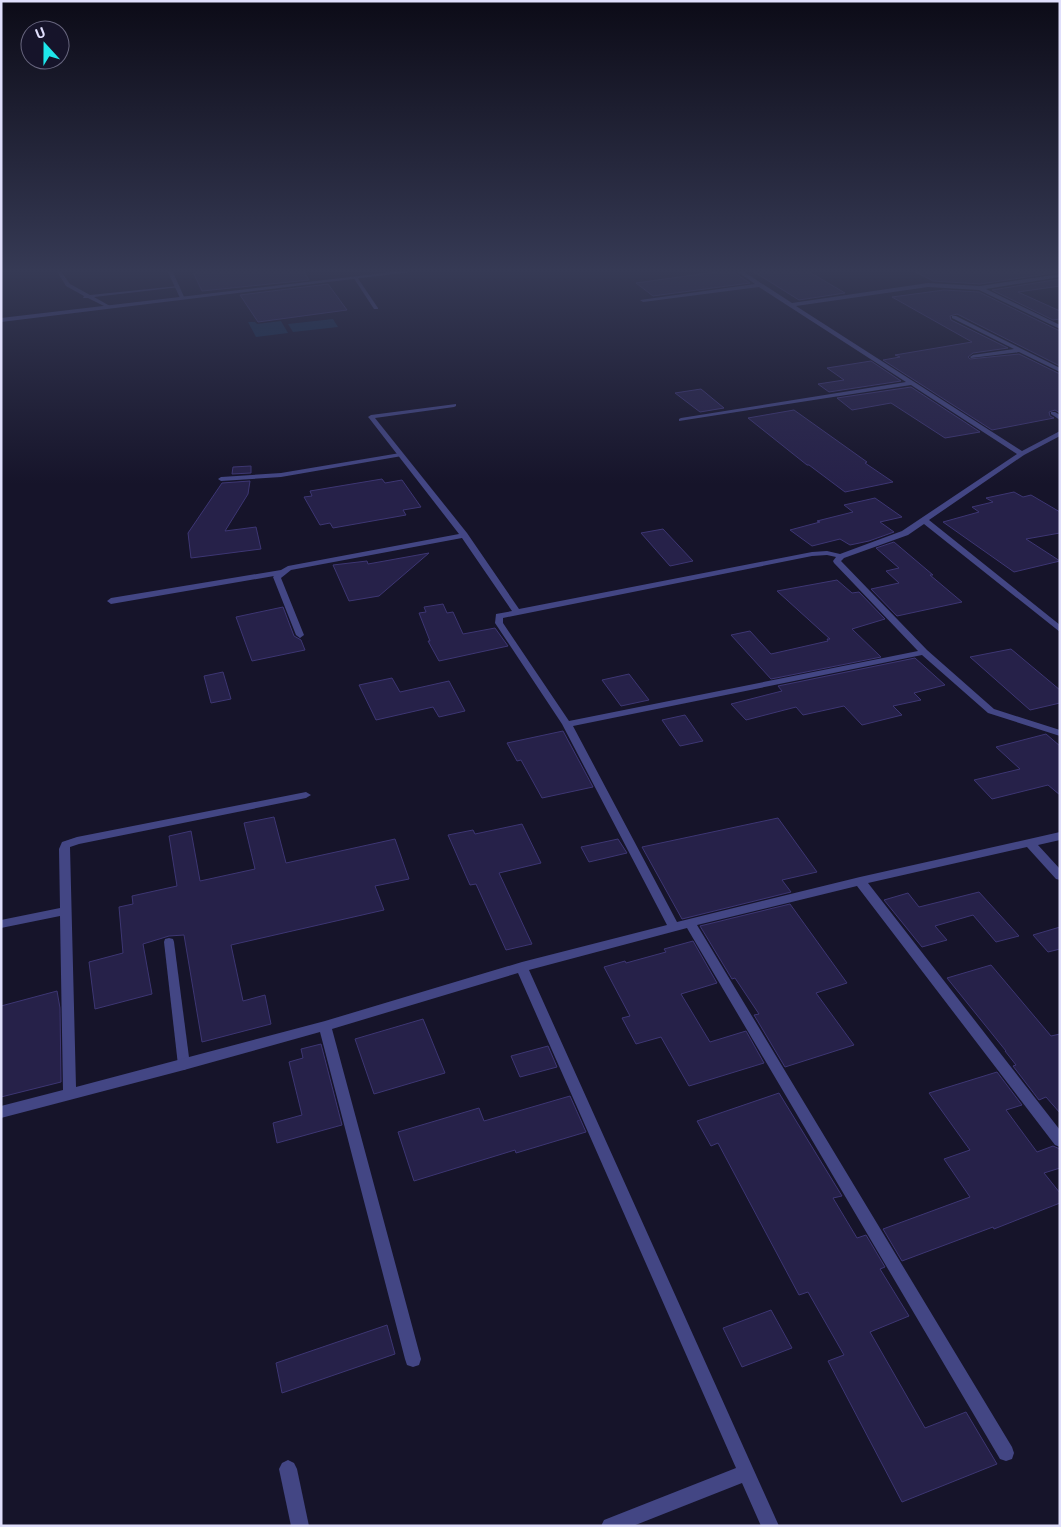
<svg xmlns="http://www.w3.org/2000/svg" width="1061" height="1527" font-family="Roboto,sans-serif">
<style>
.water{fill:#152e4d}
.building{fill:#262149;stroke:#3d3673}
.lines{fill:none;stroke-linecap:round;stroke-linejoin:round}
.service{fill:#434684;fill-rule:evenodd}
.minor{fill:#434684;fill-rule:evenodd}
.tertiary{fill:#434684;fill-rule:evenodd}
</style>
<rect width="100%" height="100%" fill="#16142a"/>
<!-- water -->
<g class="water">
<polygon points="333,319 338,327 293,332 288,324"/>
<polygon points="281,321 288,333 256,337 248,322 255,322 257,324"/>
</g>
<!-- building -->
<g class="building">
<polygon points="192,270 303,270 309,280 202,291"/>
<polygon points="730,270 750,283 653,296 636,283"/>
<polygon points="751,270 806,270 845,293 799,300"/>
<polygon points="912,270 1060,270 1060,272 980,284 933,281"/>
<polygon points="1060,279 1060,286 1018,292 1060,311 1060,319 1053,320 992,290"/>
<polygon points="328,284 347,310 258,322 240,295"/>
<polygon points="944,290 979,292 1060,331 1060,366 957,314 950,316 951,320 1008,348 973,353 968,357 970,359 1019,354 1060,374 1060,413 1055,410 1049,412 1050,416 1054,418 992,430 883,360 900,357 895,355 972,342 892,297"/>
<polygon points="871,361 901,381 829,392 818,384 844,380 827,368"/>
<polygon points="911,387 980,432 945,438 891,403 852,410 837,398"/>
<polygon points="701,389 724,408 700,412 675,393"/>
<polygon points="794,410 867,462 865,463 893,482 845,492 809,465 807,465 748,418"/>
<polygon points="251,466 251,473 232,474 233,467"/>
<polygon points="382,479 385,483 402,480 421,507 403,510 406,515 333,528 330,523 320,525 304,497 312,496 310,491"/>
<polygon points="250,481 248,494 225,531 256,527 261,549 191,558 188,533 222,483"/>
<polygon points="1014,492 1023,497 1031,495 1060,512 1060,533 1026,539 1060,561 1014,572 943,522 979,512 972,507 993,502 986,498"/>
<polygon points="875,498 902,517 880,522 894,532 869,541 850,545 840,539 812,546 790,530 820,522 817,521 853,512 844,505"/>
<polygon points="663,529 693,561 670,566 641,533"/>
<polygon points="894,542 933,575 930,575 962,602 897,616 871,589 899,583 886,571 899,568 876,548"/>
<polygon points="429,553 379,596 349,601 333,565 367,561 368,564"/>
<polygon points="837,580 852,593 859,592 885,619 852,629 881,657 771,679 731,635 750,631 771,654 828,641 827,639 830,639 777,591"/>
<polygon points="443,604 447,613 453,612 463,634 495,628 508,646 439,661 428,641 430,641 419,613 426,612 424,607"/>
<polygon points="283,607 294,636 301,640 305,650 252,661 236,617"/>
<polygon points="1011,649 1060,690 1060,703 1030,710 970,657"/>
<polygon points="915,658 945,685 914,693 921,700 893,706 902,715 862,725 844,706 803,715 796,707 746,720 731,704 782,691 778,686"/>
<polygon points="223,672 231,699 211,703 204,676"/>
<polygon points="629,674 649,700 621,706 602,680"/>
<polygon points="392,678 400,692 449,681 465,711 439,717 433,707 376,720 359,685"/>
<polygon points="685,715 703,741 680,746 662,720"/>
<polygon points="563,731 593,787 542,798 521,760 517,761 507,743"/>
<polygon points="1046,734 1060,746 1060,795 1048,785 992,799 974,780 1020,769 996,747"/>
<polygon points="274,817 286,863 395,839 409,879 375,886 384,910 231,945 243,1001 265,995 271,1024 202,1042 184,935 169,936 143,944 152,994 95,1009 89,962 123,953 119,907 133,904 132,896 177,886 169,836 191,831 200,881 255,869 244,823"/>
<polygon points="778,818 817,872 782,880 791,892 682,919 642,847"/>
<polygon points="522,824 541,863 499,873 532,944 506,950 476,884 470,885 448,835 473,830 475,834"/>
<polygon points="618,839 627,853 589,862 581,847"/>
<polygon points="979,892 1019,936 996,942 973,915 935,926 947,940 922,947 884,900 908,893 919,907"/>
<polygon points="790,904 847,983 816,993 854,1045 785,1067 754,1015 759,1014 735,978 732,979 700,926"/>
<polygon points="1060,927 1060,949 1048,952 1033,935"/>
<polygon points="693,941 717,983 681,994 710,1042 746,1031 764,1063 689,1086 661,1037 636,1044 622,1018 630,1016 604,967 625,961 626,963 666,952 664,949"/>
<polygon points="991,965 1051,1036 1060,1034 1060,1113 1046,1097 1039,1100 1013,1066 1016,1065 1005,1051 1006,1051 947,978"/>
<polygon points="57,991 60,1008 61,1082 1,1097 1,1006"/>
<polygon points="423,1019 445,1073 374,1094 355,1039"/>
<polygon points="321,1044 342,1125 277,1143 273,1123 302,1115 289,1062 303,1058 301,1049"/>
<polygon points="548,1046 557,1067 520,1077 511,1056"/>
<polygon points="997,1072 1022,1105 1006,1110 1037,1152 1053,1146 1060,1149 1060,1168 1044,1173 1060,1193 1060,1203 994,1229 993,1227 902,1261 883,1229 970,1197 944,1159 970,1150 929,1093"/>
<polygon points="779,1093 842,1196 833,1198 857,1238 866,1235 885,1267 880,1269 909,1316 870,1332 925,1428 966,1412 997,1464 902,1502 828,1361 844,1355 808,1292 799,1295 718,1143 711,1146 697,1121"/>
<polygon points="570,1096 586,1132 516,1153 515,1150 414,1181 398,1132 479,1108 484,1121"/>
<polygon points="771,1310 792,1348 742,1367 723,1328"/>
<polygon points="387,1325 395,1354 282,1393 276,1363"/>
</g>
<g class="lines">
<!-- service -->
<g class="service">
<polygon points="56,270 60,270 70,284 90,295 178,286 180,287 94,297 110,306 110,308 108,308 88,298 83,298 84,296 66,286"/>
<polygon points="353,277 357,277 378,308 378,309 374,309"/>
<polygon points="400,453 403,455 402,456 281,477 221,481 218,479 221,477 281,473"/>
<polygon points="169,938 173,939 174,942 190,1065 188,1068 184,1070 180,1068 178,1065 164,942 165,939"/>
</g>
<!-- minor -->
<g class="minor">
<polygon points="167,270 172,270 185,299 180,298"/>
<path d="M735 270H741L792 303 928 283 980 286 1060 274V277L986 289 1060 325V329L979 290 928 287 796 306 1022 451 1060 431V436L1024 455 929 520 1060 625V632L924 524 908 535 844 558 841 561 927 650 994 709 1060 730V736L988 713 922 655 573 726 677 922 860 877 1060 832V840L1038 845 1060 869V880L1056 879 1027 847 868 883 1060 1130V1147L1055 1145 857 886 697 925 1012 1447 1014 1453 1012 1459 1006 1461 1000 1459 687 928 529 970 779 1526H761L742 1483 633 1526H601L604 1520 736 1468 518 973 332 1029 421 1359 419 1365 413 1367 407 1365 405 1359 320 1032 184 1070 1 1118V1106L63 1090 60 916 1 928V920L60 908 59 849 62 842 77 837 306 792 311 795 306 798 79 844 70 847 76 1087 325 1021 522 962 667 925 562 724 495 623 496 614 512 611 462 538 291 570 281 578 304 635 300 638 296 635 273 577 274 576 111 604 107 601 111 598 281 570 288 566 459 534 369 418 368 417 371 415 456 404V406L454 407 375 418 467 533 519 609 812 552 827 551 840 554 902 531 1017 454 911 385 679 421V419L681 418 906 382 759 287 643 302 640 300 755 284ZM827 555 836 557 833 561 834 563 918 651 569 721 503 623V618L812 556Z"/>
<polygon points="952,316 956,316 1060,368 1060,372 1019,352 971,358 970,357 973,355 1014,349 952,318"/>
<polygon points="1051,412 1055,412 1060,415 1060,420 1051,414"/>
<polygon points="288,1460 294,1463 297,1469 309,1526 291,1526 279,1469 282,1463"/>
</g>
<!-- tertiary -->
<polygon class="tertiary" points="410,270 427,270 1,322 1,318"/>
</g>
<!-- sky -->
<linearGradient id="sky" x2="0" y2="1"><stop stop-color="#0c0b17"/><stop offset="0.56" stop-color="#363a55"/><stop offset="1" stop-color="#363a55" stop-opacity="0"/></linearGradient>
<rect width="1061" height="484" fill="url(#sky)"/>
<!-- border -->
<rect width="1061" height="1527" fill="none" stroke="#e0dffc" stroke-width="5"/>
<!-- north arrow -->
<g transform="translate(45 45) rotate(339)"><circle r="24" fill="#16142a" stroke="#67657e"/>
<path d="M0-4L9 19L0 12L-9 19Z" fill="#1ee6ea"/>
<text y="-8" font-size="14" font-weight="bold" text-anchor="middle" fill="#e0dffc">U</text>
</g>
</svg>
